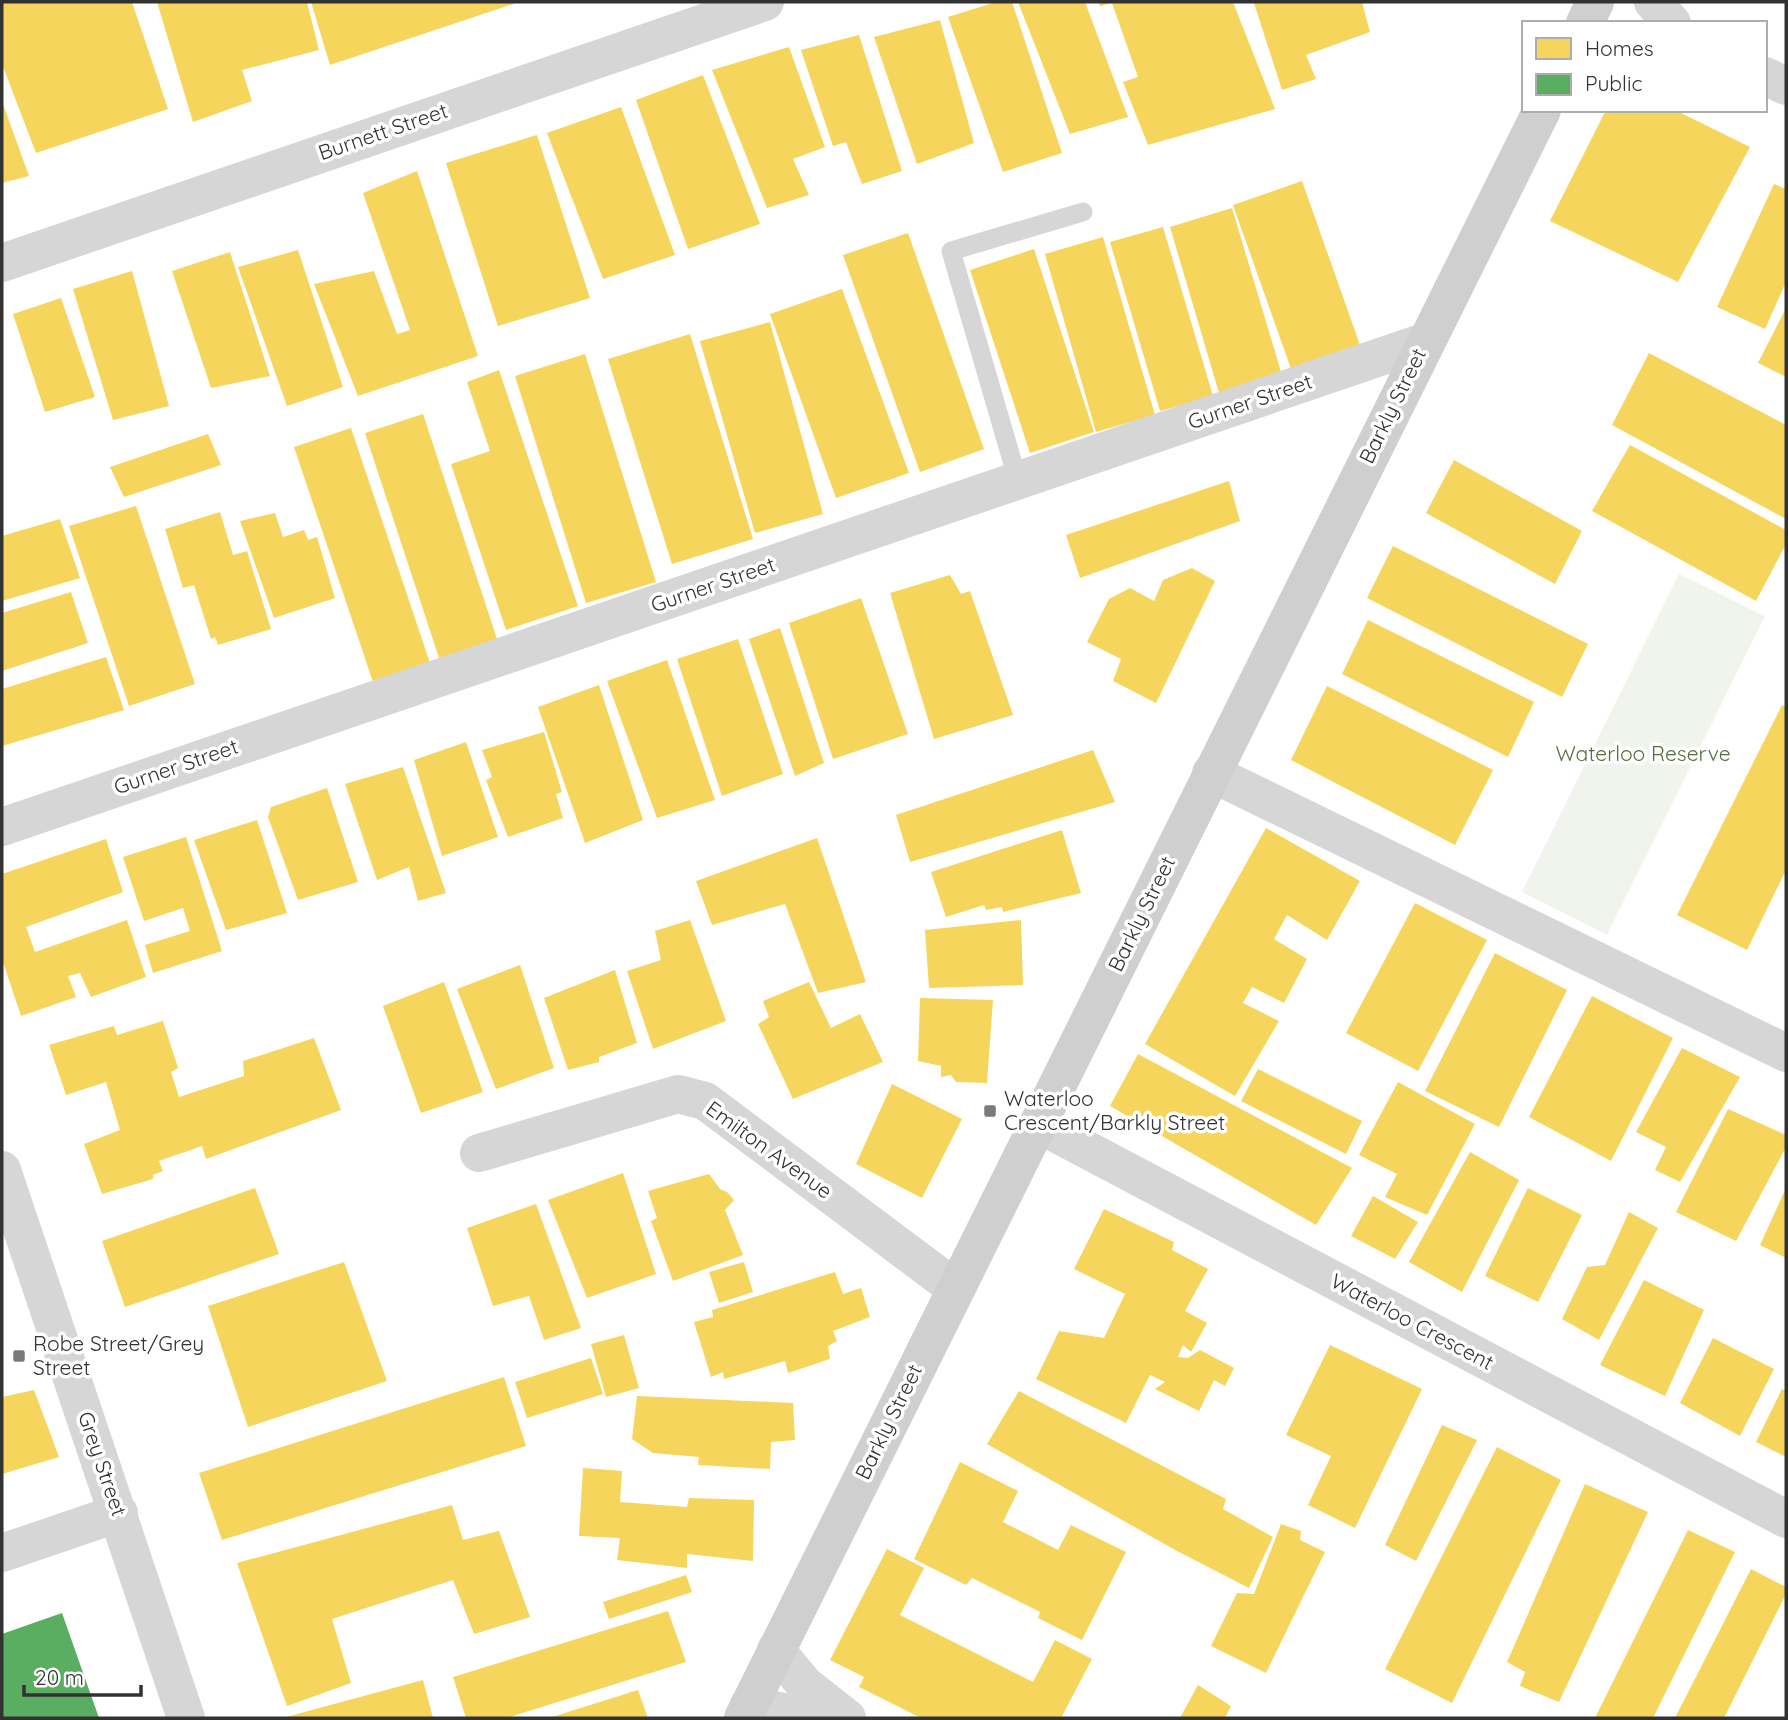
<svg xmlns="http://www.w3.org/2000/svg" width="1788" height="1720" font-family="Quicksand,sans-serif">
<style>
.green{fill:#f1f4ed}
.homes{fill:#f6d55c}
.public{fill:#5aae61}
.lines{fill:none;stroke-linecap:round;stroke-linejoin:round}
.service{stroke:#d6d6d6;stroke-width:19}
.minor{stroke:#d6d6d6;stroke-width:38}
.tertiary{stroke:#d6d6d6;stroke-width:38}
.secondary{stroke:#cfcfcf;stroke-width:38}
.poi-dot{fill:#7a7a7a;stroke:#fff;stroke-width:2.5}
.labels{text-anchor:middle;stroke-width:7;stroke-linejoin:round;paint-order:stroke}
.street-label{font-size:21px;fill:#323232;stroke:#fff}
.park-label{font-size:21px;fill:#576d40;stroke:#fff}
.poi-label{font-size:21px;fill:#323232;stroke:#fff;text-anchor:start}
</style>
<rect width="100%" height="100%" fill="#fff"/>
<!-- green -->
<polygon class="green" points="1679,574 1765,616 1607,935 1522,892"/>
<!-- homes -->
<g class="homes">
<polygon points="2,2 132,2 168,109 36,153 2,64"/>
<polygon points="157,2 307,2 319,50 242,70 252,101 193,122"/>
<polygon points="311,2 519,2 330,65"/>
<polygon points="996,2 1012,2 1062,153 1003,172 948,17"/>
<polygon points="1018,2 1085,2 1128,117 1070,134"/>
<polygon points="1098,2 1233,2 1275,109 1148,145 1123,82 1138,77 1112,3 1100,6"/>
<polygon points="1362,2 1370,32 1306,55 1316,79 1282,90 1254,3"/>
<polygon points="940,20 974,143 917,164 874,37"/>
<polygon points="859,35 902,171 862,184 846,142 833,146 801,50"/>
<polygon points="789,47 825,147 793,159 809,195 767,208 712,70"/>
<polygon points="703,75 760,224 688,249 636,100"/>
<polygon points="2,101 29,176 2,183"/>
<polygon points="621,107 675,255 603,279 547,133"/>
<polygon points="1606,110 1675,110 1750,147 1678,282 1550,221"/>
<polygon points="537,135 590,298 498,326 446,163"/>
<polygon points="417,171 478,356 358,396 314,284 374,271 397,334 410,330 363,193"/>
<polygon points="1302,181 1360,345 1291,369 1233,205"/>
<polygon points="1774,184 1786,189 1786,282 1765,329 1717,307"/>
<polygon points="1232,208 1282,375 1219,393 1170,227"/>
<polygon points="1163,227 1213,396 1160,411 1110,242"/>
<polygon points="908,233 984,449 920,472 843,255"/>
<polygon points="1103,237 1155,415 1096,432 1045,254"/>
<polygon points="1034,249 1094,432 1030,453 970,270"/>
<polygon points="298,250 343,387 287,406 238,267"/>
<polygon points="230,252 270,376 211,388 172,271"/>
<polygon points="132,271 169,406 113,420 73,289"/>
<polygon points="842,289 909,473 836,498 770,314"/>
<polygon points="61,298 95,397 45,412 13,314"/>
<polygon points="1786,308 1786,377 1758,363"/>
<polygon points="770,322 823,514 755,533 700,341"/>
<polygon points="690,334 753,539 672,564 608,359"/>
<polygon points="1649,353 1786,425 1786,519 1612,425"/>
<polygon points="585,354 656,582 586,603 515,376"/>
<polygon points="499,370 578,606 506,630 451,464 490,451 467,382"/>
<polygon points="423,414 498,642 440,661 365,433"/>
<polygon points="351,428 430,663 373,682 294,447"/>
<polygon points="208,434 221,465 124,497 110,467"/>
<polygon points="1630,445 1786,530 1786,544 1756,601 1592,511"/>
<polygon points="1454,460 1582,531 1555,584 1426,513"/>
<polygon points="1229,481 1240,521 1080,578 1066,535"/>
<polygon points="136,506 195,684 129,706 69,526"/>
<polygon points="220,512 233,555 247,551 271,629 218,645 215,637 211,639 194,585 183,588 165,529"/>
<polygon points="275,513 283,537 304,530 308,540 317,537 335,598 274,618 240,521"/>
<polygon points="60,519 80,578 2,601 2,536"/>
<polygon points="1393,546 1588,644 1562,697 1367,598"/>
<polygon points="1192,568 1215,581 1156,703 1113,681 1121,659 1087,642 1109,599 1130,588 1154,601 1163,580"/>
<polygon points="950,575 961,594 970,591 1013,715 934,739 890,593"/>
<polygon points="71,592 88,643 2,671 2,613"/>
<polygon points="861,598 908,734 833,759 789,623"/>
<polygon points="1368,620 1534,702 1508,757 1342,674"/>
<polygon points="780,628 824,763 795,776 749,639"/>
<polygon points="738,639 783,774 722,796 677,659"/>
<polygon points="106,657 124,710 2,746 2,689"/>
<polygon points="667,660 715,800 657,818 607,681"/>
<polygon points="599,685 643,820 585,843 538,707"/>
<polygon points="1327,686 1493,770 1455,845 1291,760"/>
<polygon points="1782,705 1786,707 1786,870 1747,950 1677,915"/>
<polygon points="544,732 562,792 556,794 563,818 508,837 486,780 492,777 482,750"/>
<polygon points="466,742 498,837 442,856 414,760"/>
<polygon points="1093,750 1115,802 910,862 896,815"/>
<polygon points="403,767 446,893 418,901 409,867 377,880 345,784"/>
<polygon points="327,788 358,882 298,900 268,817 271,807"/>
<polygon points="257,820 287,913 226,930 194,840"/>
<polygon points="1266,828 1360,881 1327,940 1287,915 1274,939 1307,959 1284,1003 1252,987 1243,1003 1279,1021 1235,1096 1145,1044"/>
<polygon points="1062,830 1081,893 1003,912 1002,907 986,910 984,905 946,917 931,872"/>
<polygon points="186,837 222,951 153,973 145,945 190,931 183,908 144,921 123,857"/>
<polygon points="817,838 866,982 818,993 785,904 712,925 696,881"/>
<polygon points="106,839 123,892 26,927 35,952 127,920 146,977 91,997 80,973 68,976 76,997 21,1016 2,959 2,874"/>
<polygon points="1415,903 1487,940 1418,1071 1346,1033"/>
<polygon points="690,920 726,1021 653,1049 627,971 661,960 655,931"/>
<polygon points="1021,920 1023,985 929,988 925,930"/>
<polygon points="1495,953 1567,990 1499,1127 1425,1091"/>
<polygon points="520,965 554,1068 496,1089 457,989"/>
<polygon points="615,970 637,1043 599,1057 599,1062 568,1070 544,998"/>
<polygon points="444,982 483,1092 421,1113 383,1006"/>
<polygon points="809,982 831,1028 860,1014 883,1062 793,1099 758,1024 769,1017 763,1001"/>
<polygon points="1592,996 1673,1038 1611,1161 1529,1117"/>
<polygon points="920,998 993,1000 987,1083 956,1082 951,1075 941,1077 941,1066 918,1061"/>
<polygon points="163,1021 178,1068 171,1072 179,1097 244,1076 243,1061 314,1038 341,1110 206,1159 202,1146 159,1161 163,1171 153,1175 153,1179 102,1194 84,1144 120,1130 106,1082 66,1095 49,1045 114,1026 117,1035"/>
<polygon points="1682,1048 1740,1077 1680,1182 1655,1170 1666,1147 1636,1132"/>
<polygon points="1138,1054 1352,1168 1316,1225 1110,1106"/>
<polygon points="1258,1069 1362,1121 1346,1154 1241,1101"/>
<polygon points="1398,1082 1475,1124 1427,1215 1385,1197 1397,1174 1359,1155"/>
<polygon points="892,1084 962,1119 922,1198 856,1164"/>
<polygon points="1728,1109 1786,1135 1786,1147 1736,1241 1676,1212"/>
<polygon points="1470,1152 1519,1180 1462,1292 1409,1262"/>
<polygon points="623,1173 656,1274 587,1298 548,1200"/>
<polygon points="709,1174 720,1189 727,1192 734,1200 725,1210 743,1255 673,1281 651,1221 657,1218 648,1191"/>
<polygon points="255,1188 279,1254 125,1307 102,1241"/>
<polygon points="1528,1188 1582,1215 1538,1302 1485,1276"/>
<polygon points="1786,1188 1786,1258 1760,1245"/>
<polygon points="1373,1196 1418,1222 1395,1259 1351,1236"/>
<polygon points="536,1204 581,1328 544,1340 529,1296 493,1306 467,1228"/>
<polygon points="1104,1209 1174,1242 1172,1250 1208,1269 1185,1311 1207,1323 1191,1352 1183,1345 1178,1357 1188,1358 1200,1350 1234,1368 1225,1386 1214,1380 1199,1411 1155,1389 1165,1382 1150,1375 1126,1423 1036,1379 1059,1331 1104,1338 1125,1294 1074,1269"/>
<polygon points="1629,1212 1658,1228 1599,1340 1562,1319 1587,1267 1605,1265"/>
<polygon points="344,1262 387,1381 248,1427 208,1306"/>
<polygon points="744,1262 753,1292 719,1303 709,1272"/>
<polygon points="835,1272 843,1294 861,1288 870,1317 833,1331 837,1341 828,1346 830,1359 788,1373 785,1361 724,1379 723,1372 711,1377 694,1322 713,1317 712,1310"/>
<polygon points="1644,1280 1704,1310 1665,1396 1600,1365"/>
<polygon points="624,1335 639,1388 606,1397 591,1344"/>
<polygon points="1713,1338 1774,1369 1740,1436 1680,1403"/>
<polygon points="1330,1345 1422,1389 1355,1528 1308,1505 1331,1456 1286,1435"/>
<polygon points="591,1358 603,1394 527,1418 515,1382"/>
<polygon points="504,1377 526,1446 222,1540 199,1473"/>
<polygon points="1782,1389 1786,1391 1786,1457 1756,1442"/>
<polygon points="34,1390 59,1457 2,1474 2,1397"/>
<polygon points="1019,1391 1226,1499 1223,1509 1273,1537 1249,1588 1177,1551 987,1444"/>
<polygon points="637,1396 793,1403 795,1440 771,1442 770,1469 698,1465 699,1457 653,1453 632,1439"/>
<polygon points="1442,1425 1477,1440 1416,1561 1385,1545"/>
<polygon points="1497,1447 1561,1480 1452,1703 1385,1669"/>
<polygon points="960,1462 1018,1491 1003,1522 1058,1550 1071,1525 1126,1552 1082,1640 1038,1618 1040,1612 972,1578 966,1585 914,1559"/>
<polygon points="583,1468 622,1471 620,1502 687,1507 689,1498 754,1500 753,1561 687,1554 687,1568 617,1560 620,1538 579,1536"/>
<polygon points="1585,1484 1648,1512 1559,1702 1520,1686 1525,1672 1507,1662"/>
<polygon points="452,1505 463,1540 499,1531 530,1617 474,1634 453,1580 332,1619 351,1683 287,1706 237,1563"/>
<polygon points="1281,1524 1301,1531 1300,1540 1325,1552 1266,1673 1211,1646 1237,1593 1254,1594"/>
<polygon points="1688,1530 1735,1552 1653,1718 1595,1718"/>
<polygon points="887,1549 924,1568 900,1615 1033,1682 1055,1640 1092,1659 1061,1718 921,1718 859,1687 864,1677 830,1660"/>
<polygon points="1751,1569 1786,1587 1786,1594 1724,1718 1675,1718"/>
<polygon points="686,1575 692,1592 609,1619 603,1602"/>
<polygon points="668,1611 686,1662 506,1718 466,1718 453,1677"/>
<polygon points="423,1680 433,1718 286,1718 286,1717"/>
<polygon points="1198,1685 1231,1706 1225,1718 1180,1718"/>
<polygon points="638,1690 648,1718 549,1718"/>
</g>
<!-- public -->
<polygon class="public" points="62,1613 99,1718 2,1718 2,1634"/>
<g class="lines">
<!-- service -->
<polyline class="service" points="1018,481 951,251 1083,212"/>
<!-- minor -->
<g class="minor">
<polyline points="2,263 765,2"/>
<polyline points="1211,773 1786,1053"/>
<polyline points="2,827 1424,342"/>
<polyline points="1038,1124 1786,1519"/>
<polyline points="479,1153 678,1094 705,1101 955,1288"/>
<polyline points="2,1553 119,1513"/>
<polyline points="776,1650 805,1685 847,1718"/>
<polyline points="749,1705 814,1718"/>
</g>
<!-- tertiary -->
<g class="tertiary">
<polyline points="1653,2 1672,23"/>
<polyline points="1765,76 1786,86"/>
<polyline points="2,1170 186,1718"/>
</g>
<!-- secondary -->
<g class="secondary">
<polyline points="1585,23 1595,2"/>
<polyline points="743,1718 1542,110"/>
</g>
</g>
<!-- markers -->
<g class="poi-dot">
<rect x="983" y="1104" width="14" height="14" rx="3.5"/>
<rect x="12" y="1349" width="14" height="14" rx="3.5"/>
</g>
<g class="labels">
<!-- street labels -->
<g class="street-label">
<text transform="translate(383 132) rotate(-19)" y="7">Burnett Street</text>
<text transform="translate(1250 402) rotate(-19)" y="7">Gurner Street</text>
<text transform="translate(1393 406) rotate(-64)" y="7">Barkly Street</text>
<text transform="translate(713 585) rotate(-19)" y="7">Gurner Street</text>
<text transform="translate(176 767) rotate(-19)" y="7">Gurner Street</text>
<text transform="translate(1142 914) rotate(-64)" y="7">Barkly Street</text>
<text transform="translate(769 1150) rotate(36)" y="7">Emilton Avenue</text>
<text transform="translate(1412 1322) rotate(28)" y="7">Waterloo Crescent</text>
<text transform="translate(889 1422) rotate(-64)" y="7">Barkly Street</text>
<text transform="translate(102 1464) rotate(71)" y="7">Grey Street</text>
</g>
<!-- park labels -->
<g class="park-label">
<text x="1643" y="761">Waterloo Reserve</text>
</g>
<!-- poi labels -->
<g class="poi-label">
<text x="1004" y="1106">Waterloo<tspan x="1004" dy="24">Crescent/Barkly Street</tspan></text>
<text x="33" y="1351">Robe Street/Grey<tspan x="33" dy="24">Street</tspan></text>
</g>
</g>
<!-- border -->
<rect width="1788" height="1720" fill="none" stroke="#323232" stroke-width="7"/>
<!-- legend -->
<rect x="1522" y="21" width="245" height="91" fill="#ffffff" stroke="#adadad" stroke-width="2"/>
<rect x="1536" y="38" width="35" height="21" fill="#f6d55c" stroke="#adadad" stroke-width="2"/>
<text x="1585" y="56" font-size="21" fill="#323232">Homes</text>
<rect x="1536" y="74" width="35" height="21" fill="#5aae61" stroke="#adadad" stroke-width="2"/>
<text x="1585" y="91" font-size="21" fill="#323232">Public</text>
<!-- scale -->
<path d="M24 1685v10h117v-10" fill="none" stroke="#323232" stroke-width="3.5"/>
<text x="35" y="1685" font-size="21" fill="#323232" stroke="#ffffff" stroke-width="5" paint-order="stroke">20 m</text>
</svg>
